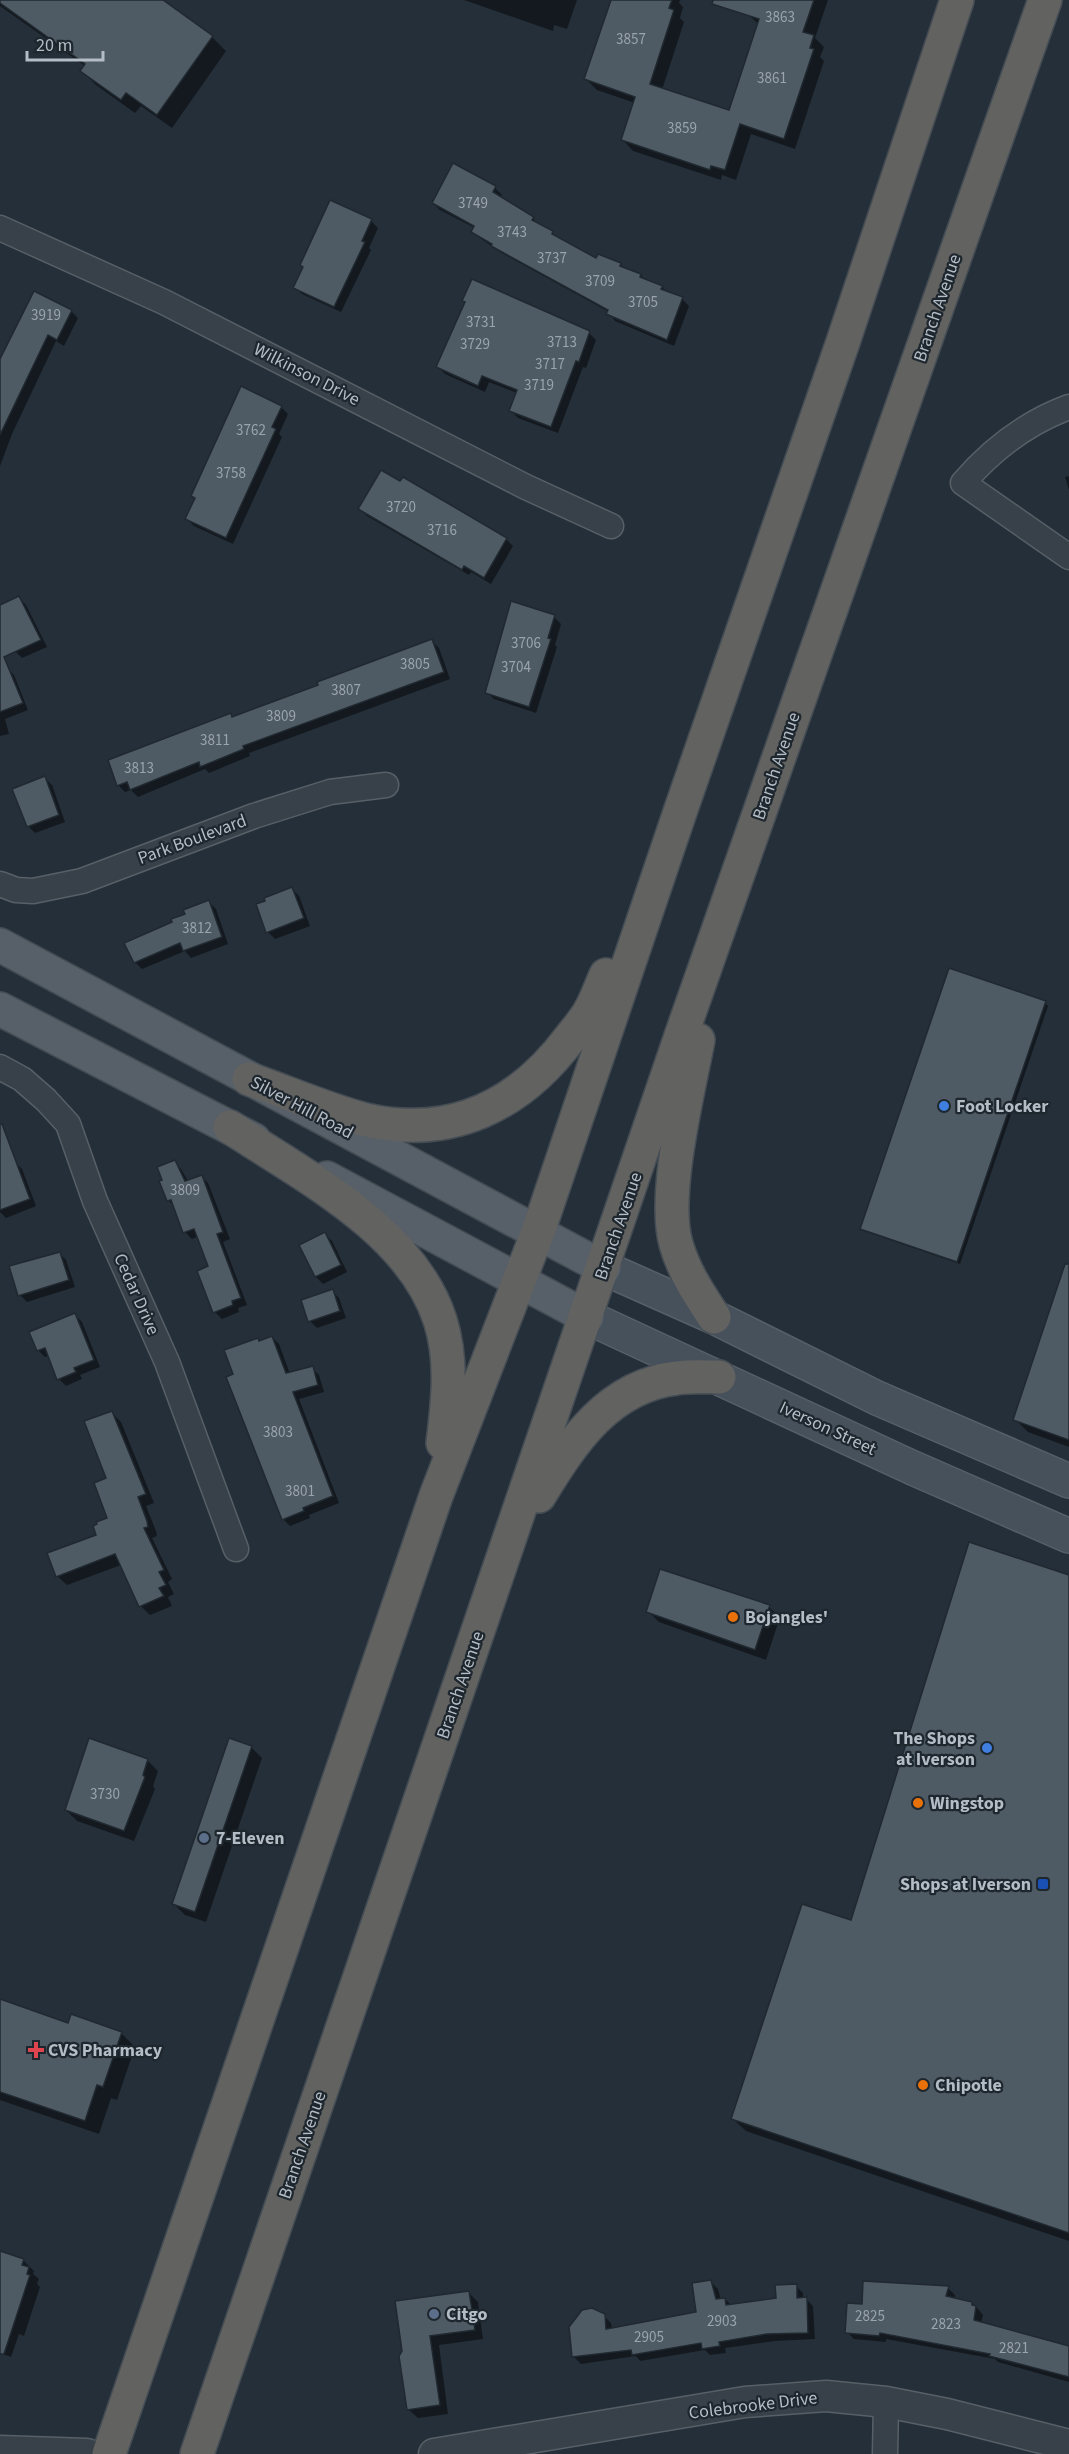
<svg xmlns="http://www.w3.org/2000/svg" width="1069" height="2454" font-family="'Source Sans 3',sans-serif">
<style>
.shadow{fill:#0007}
.building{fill:#4e5a64;stroke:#202830;stroke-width:1.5}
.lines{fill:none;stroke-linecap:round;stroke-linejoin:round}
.minor-casing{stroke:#575f67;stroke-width:27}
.tertiary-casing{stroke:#575f67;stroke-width:33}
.secondary-casing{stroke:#575f67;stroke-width:36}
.primary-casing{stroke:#424a52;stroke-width:36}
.trunk-casing{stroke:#444c54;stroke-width:36}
.minor{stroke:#384149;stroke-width:24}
.tertiary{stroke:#384149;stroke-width:30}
.secondary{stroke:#47515c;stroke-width:33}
.primary{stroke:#576069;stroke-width:33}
.trunk{stroke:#626260;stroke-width:33}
.shop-dot{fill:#3f7fe0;stroke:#1e262e;stroke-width:2}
.food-dot{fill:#e8710a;stroke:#1e262e;stroke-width:2}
.service-dot{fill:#5c6f8a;stroke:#1e262e;stroke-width:2}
.transit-dot{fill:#1a4fb4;stroke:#1e262e;stroke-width:2}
.health-dot{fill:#e0444e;stroke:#1e262e;stroke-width:2}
.labels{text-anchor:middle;stroke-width:4.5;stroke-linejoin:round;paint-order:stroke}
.number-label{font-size:15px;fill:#9aa4ad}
.street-label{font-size:18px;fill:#b4bcc5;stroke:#1e262e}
.poi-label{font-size:18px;font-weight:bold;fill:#b4bcc5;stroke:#1e262e;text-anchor:start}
</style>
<rect width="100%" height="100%" fill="#252f39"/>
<!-- shadow -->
<g class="shadow">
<polygon points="0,0 160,0 212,37 226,51 172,128 141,106 135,113 96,85 82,71 85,66 0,6"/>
<polygon points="464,0 577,0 567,29 554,25 553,31"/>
<polygon points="612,0 680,0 679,3 683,7 680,18 684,22 662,90 730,112 759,25 749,15 749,0 828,0 815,38 824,47 820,57 824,61 795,149 751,134 736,180 722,175 721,180 633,151 623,140 635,103 597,90 586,79"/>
<polygon points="495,188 502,195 500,198 533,218 539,226 552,233 560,240 597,260 620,264 625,269 641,275 647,282 662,287 668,293 682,299 689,306 674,346 615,321 609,312 500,252 480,238 473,231 475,228 440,210 433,203"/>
<polygon points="371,221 378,228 369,248 371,250 341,312 302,294 295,287"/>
<polygon points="71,311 78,318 64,346 56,341 12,434 0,466 0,365"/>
<polygon points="589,333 596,340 586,368 583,367 558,433 518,418 511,411 517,393 489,382 485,392 445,374 438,367"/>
<polygon points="281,407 288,414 279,434 282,437 233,544 194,526 187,519 196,500 192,496"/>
<polygon points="1069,476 1069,490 1065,477"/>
<polygon points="401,483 506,539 513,546 491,584 471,572 469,575 367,516 360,509"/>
<polygon points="19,598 26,605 47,647 22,658 15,651 0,612 0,607"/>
<polygon points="554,617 561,624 555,645 557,647 536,713 494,699 487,692"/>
<polygon points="432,641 439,648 450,679 249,753 250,756 209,773 205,769 138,797 131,790 125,792 118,785 230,715 233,718"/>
<polygon points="8,669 14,675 28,710 5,719 9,734 0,736 0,670"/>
<polygon points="45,778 52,785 65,822 35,833 28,826"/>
<polygon points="292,889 299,896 310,926 275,939 268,932"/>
<polygon points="209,902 216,909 228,944 191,958 185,951 142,969 135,962 187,915"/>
<polygon points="1045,1003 1048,1006 960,1264 864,1231 861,1228"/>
<polygon points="15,1162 22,1169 36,1206 6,1218 0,1212 0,1168"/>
<polygon points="174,1162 181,1169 188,1181 201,1176 208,1183 230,1239 223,1242 247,1305 238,1308 239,1312 222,1319 215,1312 199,1272 210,1267 199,1236 192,1239 185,1232 175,1207 168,1200"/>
<polygon points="325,1234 332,1241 347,1272 323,1284 316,1277"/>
<polygon points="59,1253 66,1260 75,1287 27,1302 20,1295 11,1267"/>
<polygon points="1069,1282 1069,1447 1028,1432 1015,1419"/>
<polygon points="332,1291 339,1298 346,1318 317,1328 310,1321"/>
<polygon points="75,1315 82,1322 100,1367 80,1375 82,1379 66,1386 59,1379 49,1356 45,1357 38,1350"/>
<polygon points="272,1337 279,1344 290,1374 312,1368 319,1375 324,1392 299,1399 339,1503 309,1515 310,1518 290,1526 283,1519 235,1375 260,1342"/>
<polygon points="112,1413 121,1422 154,1503 146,1506 156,1531 157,1536 152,1538 172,1579 168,1582 174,1594 168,1597 172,1606 150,1615 141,1606 121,1565 67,1585 57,1576 98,1536 109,1518 108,1479"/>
<polygon points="1069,1577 1069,2241 746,2131 733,2119 852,1922"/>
<polygon points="769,1607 780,1617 766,1660 659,1622 648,1611"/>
<polygon points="251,1747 262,1758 206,1922 185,1915 174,1904"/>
<polygon points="147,1760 158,1771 153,1786 155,1789 134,1841 77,1821 66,1810"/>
<polygon points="0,2001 69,2025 121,2033 135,2047 117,2100 111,2098 99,2134 0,2100"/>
<polygon points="0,2252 23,2260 34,2271 33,2274 39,2279 37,2284 40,2287 24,2336 19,2334 11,2357 0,2353"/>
<polygon points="711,2282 718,2289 721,2300 725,2299 732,2306 777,2299 796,2286 803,2293 803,2299 806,2299 813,2306 815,2339 775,2341 725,2348 726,2353 710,2355 705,2350 640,2361 636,2356 581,2364 574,2357 604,2316 611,2323 612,2329 698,2313"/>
<polygon points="948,2288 955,2295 954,2299 972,2303 979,2310 983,2315 981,2323 1069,2347 1069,2382 998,2362 995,2359 886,2339 886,2342 854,2339 847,2332 863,2305"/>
<polygon points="469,2293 478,2302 483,2339 439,2345 448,2414 418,2418 408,2409 401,2357"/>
</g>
<!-- building -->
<g class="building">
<polygon points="0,0 163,0 213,36 157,115 126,93 121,100 80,71 85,64 0,3"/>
<polygon points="611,0 672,0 669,8 674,10 650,84 729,110 759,19 712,4 713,0 814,0 803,32 814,35 810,48 814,49 784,139 740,124 725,170 711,166 710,170 621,140 635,97 584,79"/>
<polygon points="453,163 496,186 493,192 534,217 532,220 553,231 552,234 596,258 598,254 621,263 620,266 641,274 640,277 663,286 661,289 683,297 667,340 606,314 608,310 491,246 492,244 471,232 474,226 432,203"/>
<polygon points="330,200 372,219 362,241 365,242 334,307 293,288 303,267 300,265"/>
<polygon points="472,279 590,331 579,362 576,361 551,427 509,411 517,390 482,376 478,386 436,367 465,302 462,301"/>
<polygon points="34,291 72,310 57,340 48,335 0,435 0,359"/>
<polygon points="241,386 282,406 272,427 276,429 226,538 185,519 195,498 191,496"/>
<polygon points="381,470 400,481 403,477 507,538 484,578 464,566 462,570 358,509"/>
<polygon points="19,596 41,640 4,657 23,703 0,712 0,605"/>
<polygon points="511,601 555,615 548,638 551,639 529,707 485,693"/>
<polygon points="432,639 444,672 243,746 244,749 200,767 199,762 130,790 127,782 117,786 108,760 231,713 232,717 318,685 317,682"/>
<polygon points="45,776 59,815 27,827 12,789"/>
<polygon points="292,887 304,918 266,933 256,904 265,901 264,898"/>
<polygon points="209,900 222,937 183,951 180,943 134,963 124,943 172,922 171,919 185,914 183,910"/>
<polygon points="949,968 1046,1001 957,1262 860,1229"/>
<polygon points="0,1124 2,1124 30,1199 0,1210"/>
<polygon points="175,1160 185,1181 202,1175 223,1232 217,1234 241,1298 232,1301 233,1305 213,1313 197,1271 208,1266 194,1229 183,1233 171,1200 167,1201 159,1181 162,1180 157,1167"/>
<polygon points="325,1232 341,1265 315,1277 299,1245"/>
<polygon points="60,1252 69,1280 18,1296 9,1266"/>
<polygon points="1065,1264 1069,1264 1069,1440 1013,1420"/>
<polygon points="333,1289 340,1311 308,1322 301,1300"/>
<polygon points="75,1313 94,1360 74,1368 76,1372 57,1380 45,1348 37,1351 29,1332"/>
<polygon points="272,1336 286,1373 313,1366 318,1385 293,1392 333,1496 303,1508 304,1511 282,1520 226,1377 233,1374 224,1350 258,1338 259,1341"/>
<polygon points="112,1411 146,1494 138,1497 147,1521 148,1527 144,1528 164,1570 159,1572 166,1585 159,1588 164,1596 139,1607 115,1554 56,1577 47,1553 96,1535 93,1526 97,1524 96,1522 107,1518 94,1483 106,1478 84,1421"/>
<polygon points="969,1542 1069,1575 1069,2233 731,2119 802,1904 851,1920"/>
<polygon points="660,1569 770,1605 755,1650 646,1612"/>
<polygon points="89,1738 148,1759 143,1775 145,1777 124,1831 65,1810"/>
<polygon points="229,1738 252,1746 195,1912 172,1904"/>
<polygon points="0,1999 68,2023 71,2014 122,2032 103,2087 97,2085 85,2121 0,2092"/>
<polygon points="0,2251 24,2259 22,2265 29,2267 27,2274 30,2275 4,2354 0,2354"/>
<polygon points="711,2280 716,2299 725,2298 726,2305 776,2298 775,2285 797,2284 797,2298 807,2297 808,2333 767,2334 719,2342 720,2346 702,2349 701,2343 632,2355 631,2350 572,2357 569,2327 582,2310 592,2308 605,2314 606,2329 696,2312 692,2283"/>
<polygon points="863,2281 949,2286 946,2296 972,2302 972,2305 976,2306 974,2320 1069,2346 1069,2377 989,2356 990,2354 880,2333 879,2336 845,2333 847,2303 862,2304"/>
<polygon points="469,2291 475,2330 430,2336 440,2405 407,2410 399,2356 402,2351 395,2301"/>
</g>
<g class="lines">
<!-- minor casing -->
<g class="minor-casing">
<g id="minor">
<polyline points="0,228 164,302 526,487 611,526"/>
<path d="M1069 407C1026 423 993 448 963 483L1069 557"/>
<polyline points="0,884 16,890 33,891 82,881 254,816 330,792 386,785"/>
<polyline points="0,1067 22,1079 46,1100 68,1124 95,1201 167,1362 236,1549"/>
<polyline points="885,2454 886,2402"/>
</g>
</g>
<!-- tertiary casing -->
<g class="tertiary-casing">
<g id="tertiary">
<polyline points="0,2451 87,2454"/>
<polyline points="434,2454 745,2402 826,2396 886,2402 947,2414 1069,2445"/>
</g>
</g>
<!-- secondary casing -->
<g class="secondary-casing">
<g id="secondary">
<polyline points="604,1268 714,1317 877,1398 1069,1481"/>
<polyline points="587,1317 913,1468 1069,1536"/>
</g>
</g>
<!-- primary casing -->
<g class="primary-casing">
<g id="primary">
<polyline points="0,945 604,1268"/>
<polyline points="0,1009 254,1140"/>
<polyline points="327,1178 587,1317"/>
</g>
</g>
<!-- trunk casing -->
<g class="trunk-casing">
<g id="trunk">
<path d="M698 1040C688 1093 662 1195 676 1244 684 1272 699 1294 714 1317"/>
<path d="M249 1079C286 1092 330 1111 366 1120 451 1139 519 1106 570 1038 577 1029 586 1019 591 1009 597 998 601 986 606 975"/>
<path d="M230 1127C304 1176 411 1230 440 1320 453 1360 448 1402 443 1443"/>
<path d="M539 1496C572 1442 608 1386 677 1378 691 1376 705 1377 719 1377"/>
<polyline points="109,2454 436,1496 538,1232 680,812 843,342 957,0"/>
<polyline points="197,2454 681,1036 1045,0"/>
</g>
</g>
<!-- minor -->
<use href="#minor" class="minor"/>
<!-- tertiary -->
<use href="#tertiary" class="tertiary"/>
<!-- secondary -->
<use href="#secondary" class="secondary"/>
<!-- primary -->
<use href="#primary" class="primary"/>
<!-- trunk -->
<use href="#trunk" class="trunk"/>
</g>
<!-- markers -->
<g class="shop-dot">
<circle cx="944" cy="1106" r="6"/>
<circle cx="987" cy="1748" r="6"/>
</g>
<g class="food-dot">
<circle cx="733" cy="1617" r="6"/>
<circle cx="918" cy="1803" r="6"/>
<circle cx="923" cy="2085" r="6"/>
</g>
<g class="service-dot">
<circle cx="204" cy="1838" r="6"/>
<circle cx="434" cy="2314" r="6"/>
</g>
<rect class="transit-dot" x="1037" y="1878" width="12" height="12" rx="3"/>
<path class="health-dot" d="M33 2041h6v6h6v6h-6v6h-6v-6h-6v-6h6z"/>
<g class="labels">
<!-- number labels -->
<g class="number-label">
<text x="780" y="22">3863</text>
<text x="631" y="44">3857</text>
<text x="772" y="83">3861</text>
<text x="682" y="133">3859</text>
<text x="473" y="208">3749</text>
<text x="512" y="237">3743</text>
<text x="552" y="263">3737</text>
<text x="600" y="286">3709</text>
<text x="643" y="307">3705</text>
<text x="46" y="320">3919</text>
<text x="481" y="327">3731</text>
<text x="562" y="347">3713</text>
<text x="475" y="349">3729</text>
<text x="550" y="369">3717</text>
<text x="539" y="390">3719</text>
<text x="251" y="435">3762</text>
<text x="231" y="478">3758</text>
<text x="401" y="512">3720</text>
<text x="442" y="535">3716</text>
<text x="526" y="648">3706</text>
<text x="415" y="669">3805</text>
<text x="516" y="672">3704</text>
<text x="346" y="695">3807</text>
<text x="281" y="721">3809</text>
<text x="215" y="745">3811</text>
<text x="139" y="773">3813</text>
<text x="197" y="933">3812</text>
<text x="185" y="1195">3809</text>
<text x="278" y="1437">3803</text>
<text x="300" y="1496">3801</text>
<text x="105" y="1799">3730</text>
<text x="870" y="2321">2825</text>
<text x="722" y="2326">2903</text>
<text x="946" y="2329">2823</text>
<text x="649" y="2342">2905</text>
<text x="1014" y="2353">2821</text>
</g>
<!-- street labels -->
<g class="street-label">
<text transform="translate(937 308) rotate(-71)" y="6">Branch Avenue</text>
<text transform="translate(307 374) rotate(27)" y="6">Wilkinson Drive</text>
<text transform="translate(776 766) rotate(-71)" y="6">Branch Avenue</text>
<text transform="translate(192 839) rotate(-20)" y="6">Park Boulevard</text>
<text transform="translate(302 1107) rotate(28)" y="6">Silver Hill Road</text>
<text transform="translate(618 1226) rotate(-71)" y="6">Branch Avenue</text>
<text transform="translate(137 1294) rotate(66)" y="6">Cedar Drive</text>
<text transform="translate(828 1428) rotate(25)" y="6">Iverson Street</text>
<text transform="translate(460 1685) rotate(-71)" y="6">Branch Avenue</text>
<text transform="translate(302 2145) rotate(-71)" y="6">Branch Avenue</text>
<text transform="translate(753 2405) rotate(-7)" y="6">Colebrooke Drive</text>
</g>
<!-- poi labels -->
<g class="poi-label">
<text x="956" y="1112">Foot Locker</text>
<text x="745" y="1623">Bojangles'</text>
<text x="975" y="1744" text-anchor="end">The Shops<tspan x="975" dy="21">at Iverson</tspan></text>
<text x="930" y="1809">Wingstop</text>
<text x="216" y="1844">7-Eleven</text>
<text x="1031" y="1890" text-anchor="end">Shops at Iverson</text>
<text x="48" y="2056">CVS Pharmacy</text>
<text x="935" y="2091">Chipotle</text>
<text x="446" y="2320">Citgo</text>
</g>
</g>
<!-- scale -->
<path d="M27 51v9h76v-9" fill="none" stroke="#b4bcc5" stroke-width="3"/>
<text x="36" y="51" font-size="18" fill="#b4bcc5" stroke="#1e262e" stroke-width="4.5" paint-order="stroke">20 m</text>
</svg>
